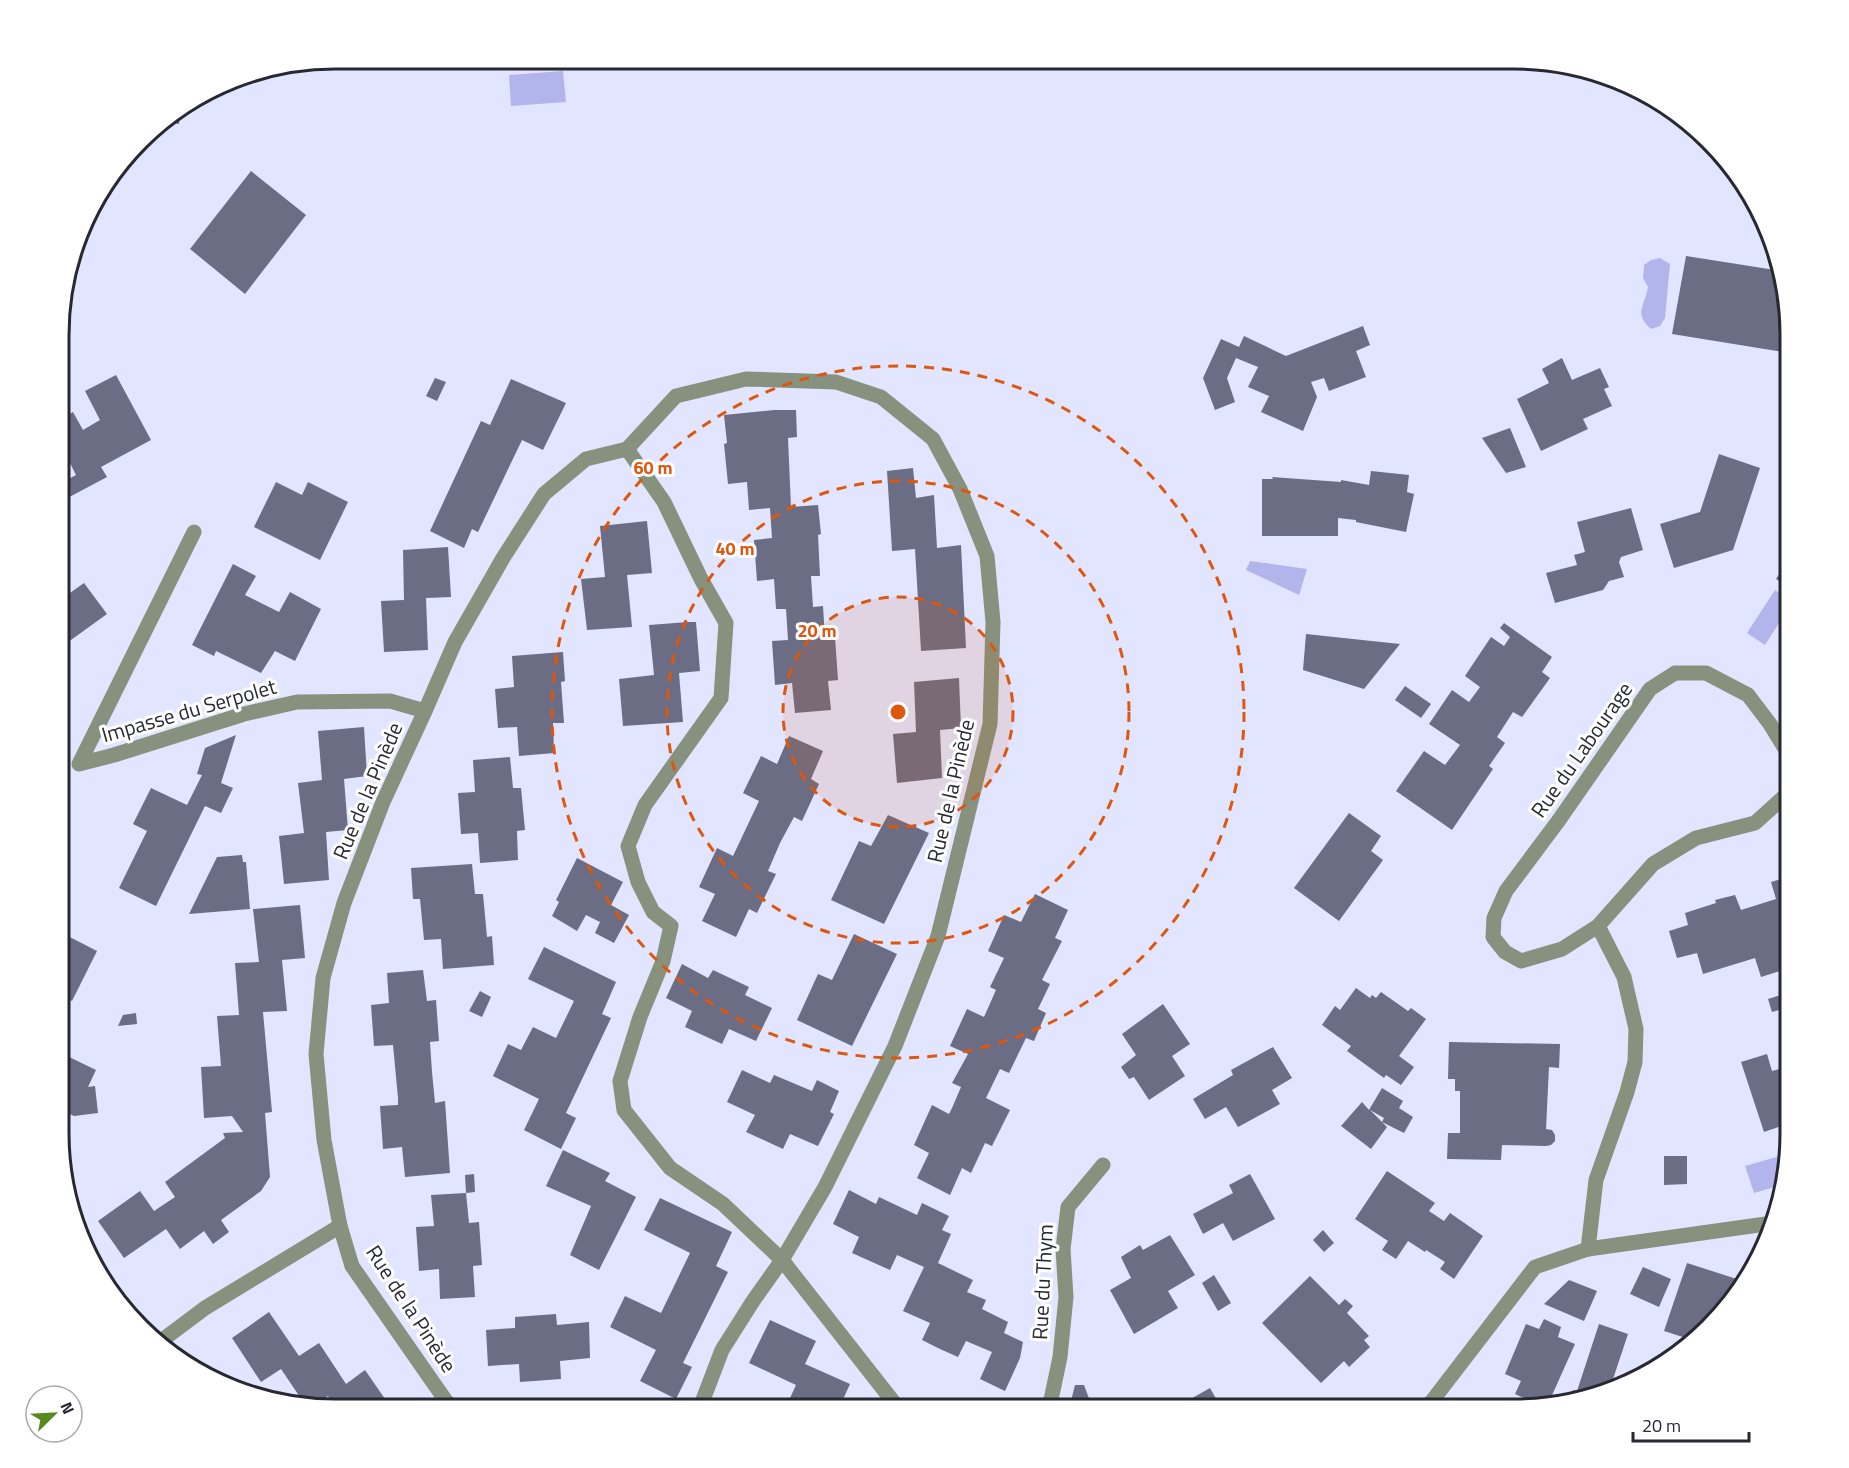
<svg xmlns="http://www.w3.org/2000/svg" width="1849" height="1468" font-family="'Titillium Web',sans-serif">
<style>
.water{fill:#b1b5eb}
.building{fill:#6b6d84}
.lines{fill:none;stroke-linecap:round;stroke-linejoin:round}
.minor{stroke:#86927d;stroke-width:15}
.ring{fill:none;stroke:#de570e;stroke-width:3;stroke-dasharray:10 8}
.labels{text-anchor:middle;stroke-width:6;stroke-linejoin:round;paint-order:stroke}
.street-label{font-size:21px;fill:#272831;stroke:#fff}
.rim{fill:none;stroke:#272831;stroke-width:3}
.centre{fill:#de570e;stroke:#fff;stroke-width:3}
.ring-label{font-size:18px;text-anchor:middle;font-weight:bold;fill:#de570e;stroke:#fff;stroke-width:6;stroke-linejoin:round;paint-order:stroke}
</style>
<rect width="100%" height="100%" fill="#e2e5ff"/>
<!-- water -->
<g class="water">
<polygon points="563,71 566,102 511,106 509,75"/>
<path d="M1660 258 1670 264 1665 318 1660 326 1651 329C1633 313 1645 306 1648 287L1643 278 1644 265 1651 260Z"/>
<polygon points="1250,561 1307,569 1299,595 1246,570"/>
<polygon points="1775,590 1790,600 1790,610 1788,609 1765,645 1747,633"/>
<polygon points="1790,1153 1782,1185 1754,1193 1745,1166"/>
</g>
<!-- building -->
<g class="building">
<polygon points="181,111 179,124 163,121 173,115"/>
<polygon points="251,171 306,215 245,294 190,249"/>
<polygon points="1686,256 1775,270 1790,335 1790,353 1672,334"/>
<polygon points="1363,326 1370,345 1356,351 1366,377 1329,391 1324,378 1311,382 1317,397 1303,431 1261,412 1269,396 1248,387 1258,367 1236,358 1227,378 1235,402 1215,410 1203,378 1221,339 1239,347 1244,336 1286,356"/>
<polygon points="1562,358 1572,380 1600,368 1609,387 1604,389 1612,406 1583,419 1588,429 1541,451 1517,399 1549,383 1542,369"/>
<polygon points="116,375 151,440 101,467 107,477 60,502 61,483 76,475 61,445 61,419 73,412 83,430 100,420 85,391"/>
<polygon points="435,378 446,382 437,401 426,396"/>
<polygon points="511,379 566,403 543,450 522,440 478,532 472,529 464,548 430,531 481,421 490,425"/>
<polygon points="774,410 796,410 797,437 788,438 791,507 818,505 821,534 818,535 820,576 811,576 813,607 823,606 825,638 835,637 838,680 828,681 831,710 795,713 792,683 775,685 772,641 788,640 786,609 776,609 774,579 757,581 754,540 772,538 770,508 749,510 747,482 728,484 724,444 727,443 724,415"/>
<polygon points="1510,428 1526,467 1506,473 1482,438"/>
<polygon points="1719,454 1760,468 1733,550 1674,568 1660,524 1700,512"/>
<polygon points="913,468 916,498 934,495 937,548 961,545 966,648 921,651 915,549 892,551 887,471"/>
<polygon points="1371,471 1409,475 1407,492 1414,494 1406,532 1356,522 1356,520 1338,518 1338,536 1262,536 1262,479 1273,479 1272,477 1341,482 1341,480 1369,485"/>
<polygon points="276,482 302,495 308,482 348,502 320,560 254,527"/>
<polygon points="1631,508 1643,550 1621,557 1619,562 1624,577 1609,581 1603,590 1555,603 1546,573 1577,565 1574,555 1585,552 1577,522"/>
<polygon points="647,521 652,573 627,575 632,627 587,630 581,579 605,577 600,526"/>
<polygon points="448,547 451,597 426,598 428,650 384,652 381,601 404,600 403,550"/>
<polygon points="1790,557 1790,588 1776,579"/>
<polygon points="233,564 256,576 245,595 279,612 290,592 321,609 295,661 275,651 261,673 216,651 214,656 192,645"/>
<polygon points="84,583 107,614 64,645 60,652 60,600"/>
<polygon points="688,622 696,622 700,671 679,673 683,722 623,726 619,679 654,675 649,625"/>
<polygon points="1504,623 1552,657 1542,672 1550,678 1522,717 1513,712 1497,737 1505,743 1489,766 1493,769 1452,830 1396,791 1424,751 1445,765 1460,745 1429,724 1452,690 1469,702 1480,687 1465,676 1491,637 1504,646 1510,637 1500,628"/>
<polygon points="1306,634 1400,644 1364,689 1303,670"/>
<polygon points="563,652 565,681 561,682 564,723 553,723 554,753 519,756 517,727 498,728 495,689 514,687 512,656"/>
<polygon points="959,678 961,728 940,730 942,778 897,783 893,734 916,732 914,682"/>
<polygon points="1405,686 1431,704 1421,718 1395,700"/>
<polygon points="364,727 367,776 344,779 348,830 326,832 329,880 284,884 279,836 304,833 298,783 322,780 318,731"/>
<polygon points="236,735 221,783 233,788 221,813 205,806 156,906 119,888 147,831 133,824 151,788 187,805 202,775 197,774 205,748"/>
<polygon points="789,736 823,751 811,779 819,784 802,821 794,817 780,843 768,871 776,874 757,913 749,909 736,937 702,921 715,894 699,887 717,848 733,856 759,801 743,793 761,756 777,764"/>
<polygon points="510,757 513,788 521,788 525,830 517,831 518,860 480,863 478,833 461,834 458,793 475,792 473,760"/>
<polygon points="1349,813 1381,836 1371,851 1383,860 1339,921 1294,888"/>
<polygon points="888,815 929,833 884,924 831,900 859,841 871,846"/>
<polygon points="242,855 243,862 246,862 250,909 189,914 217,857"/>
<polygon points="577,858 623,882 611,905 629,915 614,943 595,933 600,922 586,915 577,931 552,916 559,902 556,900"/>
<polygon points="472,864 475,894 483,894 487,937 492,936 494,965 443,969 441,939 424,940 420,899 413,899 411,868"/>
<polygon points="1790,876 1790,968 1761,977 1755,958 1703,974 1697,953 1677,958 1669,931 1688,925 1685,913 1716,903 1715,900 1735,895 1741,910 1776,899 1771,882"/>
<polygon points="1035,894 1068,910 1055,938 1062,941 1042,980 1050,984 1038,1009 1046,1013 1034,1041 1026,1038 1009,1073 1000,1069 986,1098 1010,1110 992,1146 985,1143 971,1173 962,1168 950,1195 917,1178 929,1153 914,1145 932,1105 949,1114 952,1108 961,1087 952,1083 968,1054 950,1046 967,1009 984,1017 996,990 990,987 1004,958 988,951 1004,915 1021,922"/>
<polygon points="300,905 305,958 282,960 287,1011 263,1012 272,1112 265,1113 270,1177 261,1191 221,1220 229,1232 213,1244 204,1231 180,1249 166,1229 124,1258 98,1221 140,1191 154,1211 175,1197 165,1182 225,1138 223,1133 243,1132 232,1116 204,1118 201,1067 221,1066 217,1016 239,1015 235,963 259,962 253,909"/>
<polygon points="60,932 97,951 72,1001 59,995"/>
<polygon points="854,934 897,954 852,1046 797,1020 818,974 832,980"/>
<polygon points="544,947 616,982 602,1014 611,1018 566,1113 576,1118 561,1149 524,1130 539,1099 493,1076 508,1044 521,1050 533,1027 556,1038 574,1001 528,979"/>
<polygon points="682,964 708,978 713,970 749,987 745,995 772,1008 756,1041 729,1029 722,1044 685,1027 692,1011 666,998"/>
<polygon points="423,970 427,1001 436,1000 439,1041 430,1042 432,1072 435,1103 445,1101 450,1173 405,1177 402,1147 383,1149 380,1106 398,1105 398,1098 393,1045 374,1046 371,1005 389,1003 387,973"/>
<polygon points="1356,988 1370,998 1372,995 1376,998 1381,992 1408,1011 1411,1008 1426,1019 1399,1056 1414,1067 1401,1085 1386,1075 1384,1078 1347,1051 1351,1046 1322,1025 1335,1006 1340,1010"/>
<polygon points="480,991 491,997 482,1017 469,1011"/>
<polygon points="1790,992 1790,1007 1772,1012 1768,999"/>
<polygon points="1163,1004 1190,1044 1172,1056 1185,1076 1149,1100 1134,1077 1129,1079 1121,1067 1136,1055 1122,1034"/>
<polygon points="136,1013 137,1024 118,1026 123,1015"/>
<polygon points="1449,1042 1560,1044 1559,1068 1549,1067 1546,1129 1552,1130 1555,1135 1555,1141 1551,1145 1546,1146 1502,1145 1501,1160 1447,1159 1448,1133 1460,1133 1460,1091 1455,1091 1455,1079 1448,1079"/>
<polygon points="1273,1047 1292,1078 1272,1090 1280,1104 1238,1127 1226,1107 1205,1119 1193,1099 1233,1075 1231,1070"/>
<polygon points="59,1052 96,1070 88,1087 95,1086 98,1113 74,1116 59,1109"/>
<polygon points="1767,1054 1772,1071 1790,1066 1790,1123 1764,1132 1741,1062"/>
<polygon points="742,1070 770,1083 774,1075 812,1091 817,1080 839,1091 830,1112 834,1114 818,1146 790,1134 783,1149 746,1132 755,1115 727,1102"/>
<polygon points="1382,1088 1403,1101 1399,1108 1413,1117 1404,1133 1382,1122 1384,1118 1370,1110 1387,1127 1371,1149 1341,1126 1362,1102 1369,1110"/>
<polygon points="563,1150 610,1173 605,1181 636,1197 599,1270 570,1255 591,1206 546,1186"/>
<polygon points="1664,1156 1687,1156 1687,1184 1664,1185"/>
<polygon points="1387,1171 1435,1203 1429,1211 1444,1221 1450,1213 1483,1236 1454,1279 1440,1269 1445,1262 1426,1250 1425,1252 1408,1241 1396,1259 1382,1250 1388,1241 1355,1219"/>
<polygon points="474,1174 475,1192 466,1193 469,1223 479,1222 482,1265 473,1266 475,1297 440,1299 439,1269 419,1271 416,1227 434,1226 431,1195 466,1193 465,1175"/>
<polygon points="1250,1174 1275,1219 1233,1241 1223,1223 1203,1234 1193,1214 1233,1193 1229,1185"/>
<polygon points="849,1190 876,1204 879,1197 917,1215 922,1203 949,1216 942,1230 951,1234 938,1263 973,1280 967,1292 986,1300 982,1309 1008,1322 1004,1333 1023,1342 1020,1358 1005,1391 980,1379 992,1352 966,1341 958,1357 940,1349 922,1340 930,1323 903,1311 924,1267 897,1255 890,1270 852,1253 859,1237 833,1224"/>
<polygon points="660,1198 732,1232 716,1266 728,1272 683,1363 692,1367 676,1399 640,1381 656,1350 610,1327 625,1296 661,1313 690,1253 644,1230"/>
<polygon points="1323,1230 1334,1243 1324,1252 1313,1240"/>
<polygon points="1170,1235 1195,1275 1168,1291 1178,1308 1134,1334 1110,1290 1131,1278 1121,1257 1140,1245 1143,1250"/>
<polygon points="1687,1263 1743,1281 1722,1316 1689,1339 1664,1331"/>
<polygon points="1643,1267 1671,1279 1659,1307 1630,1294"/>
<polygon points="1214,1275 1231,1303 1218,1311 1202,1283"/>
<polygon points="1310,1276 1339,1305 1345,1299 1353,1306 1347,1313 1369,1336 1364,1340 1370,1347 1349,1367 1344,1361 1321,1383 1262,1323"/>
<polygon points="1569,1280 1597,1291 1584,1321 1544,1304"/>
<polygon points="269,1312 299,1356 319,1343 346,1384 365,1370 392,1409 336,1409 328,1396 311,1408 306,1406 281,1369 261,1382 232,1338"/>
<polygon points="556,1314 557,1325 589,1322 590,1358 560,1361 561,1379 520,1382 519,1364 488,1366 486,1330 515,1328 515,1317"/>
<polygon points="1544,1319 1561,1327 1558,1337 1575,1344 1549,1402 1539,1405 1515,1394 1521,1381 1505,1374 1526,1324 1539,1329"/>
<polygon points="770,1320 816,1341 805,1364 850,1384 840,1406 847,1409 785,1409 796,1385 749,1363"/>
<polygon points="1599,1324 1628,1334 1613,1379 1620,1381 1617,1389 1570,1398 1573,1390 1577,1391"/>
<polygon points="1075,1385 1084,1385 1093,1409 1069,1409"/>
<polygon points="1210,1388 1222,1409 1173,1409"/>
</g>
<g class="lines">
<!-- minor -->
<g class="minor">
<polyline points="627,449 664,502 701,579 726,623 721,698 645,805 628,846 638,882 653,912 671,926 663,961 640,1017 620,1081 624,1110 670,1168 723,1204 782,1260 899,1409"/>
<polyline points="194,532 79,764 114,755 244,714 297,702 390,701 425,711"/>
<polyline points="1588,1249 1596,1180 1627,1092 1635,1062 1636,1029 1624,977 1598,926 1653,864 1696,838 1755,823 1786,795 1789,755 1770,724 1748,695 1706,673 1675,673 1650,689 1559,820 1506,891 1494,918 1493,937 1505,952 1521,961 1562,949 1598,926"/>
<polyline points="157,1344 205,1308 340,1226"/>
<polyline points="456,1409 446,1401 352,1266 340,1226 324,1140 316,1054 323,978 344,903 383,802 425,711 455,642 503,558 544,494 586,459 627,449 676,396 746,379 836,382 881,397 933,439 960,489 987,556 993,622 990,724 938,936 895,1046 825,1187 782,1260 753,1301 722,1350 701,1405 697,1409"/>
<polyline points="1043,1409 1051,1400 1060,1357 1066,1297 1063,1249 1068,1207 1103,1165"/>
<polyline points="1423,1409 1432,1401 1535,1267 1588,1249 1773,1223"/>
</g>
</g>
<!-- distance rings -->
<circle cx="898" cy="712" r="115" fill="#de570e" fill-opacity=".12"/>
<g class="ring">
<circle cx="898" cy="712" r="115"/>
<circle cx="898" cy="712" r="231"/>
<circle cx="898" cy="712" r="346"/>
</g>
<g class="labels">
<!-- street labels -->
<g class="street-label">
<text transform="translate(189 711) rotate(-16)" y="7">Impasse du Serpolet</text>
<text transform="translate(1582 750) rotate(-55)" y="7">Rue du Labourage</text>
<text transform="translate(368 791) rotate(-67)" y="7">Rue de la Pinède</text>
<text transform="translate(951 791) rotate(-77)" y="7">Rue de la Pinède</text>
<text transform="translate(1043 1282) rotate(-87)" y="7">Rue du Thym</text>
<text transform="translate(411 1309) rotate(57)" y="7">Rue de la Pinède</text>
</g>
</g>
<!-- crop -->
<path d="M0 0H1849V1468H0ZM335 69H1514A266 266 0 0 1 1780 335V1133A266 266 0 0 1 1514 1399H335A266 266 0 0 1 69 1133V335A266 266 0 0 1 335 69Z" fill="#fff" fill-rule="evenodd"/>
<path class="rim" d="M335 69H1514A266 266 0 0 1 1780 335V1133A266 266 0 0 1 1514 1399H335A266 266 0 0 1 69 1133V335A266 266 0 0 1 335 69Z"/>
<circle cx="898" cy="712" r="9" class="centre"/>
<g class="ring-label">
<text x="653" y="474">60 m</text>
<text x="735" y="555">40 m</text>
<text x="817" y="637">20 m</text>
</g>
<!-- north arrow -->
<g transform="translate(54 1414) rotate(66)"><circle r="28" fill="#ffffff" stroke="#a9a9ad" stroke-width="1.5"/>
<path d="M0-4.5L10 22L0 15L-10 22Z" fill="#57891e"/>
<text y="-9" font-size="16" font-weight="bold" text-anchor="middle" fill="#272831">N</text>
</g>
<!-- scale -->
<path d="M1633 1432v9h116v-9" fill="none" stroke="#272831" stroke-width="3"/>
<text x="1642" y="1432" font-size="18" fill="#272831" stroke="#ffffff" stroke-width="4.5" paint-order="stroke">20 m</text>
</svg>
